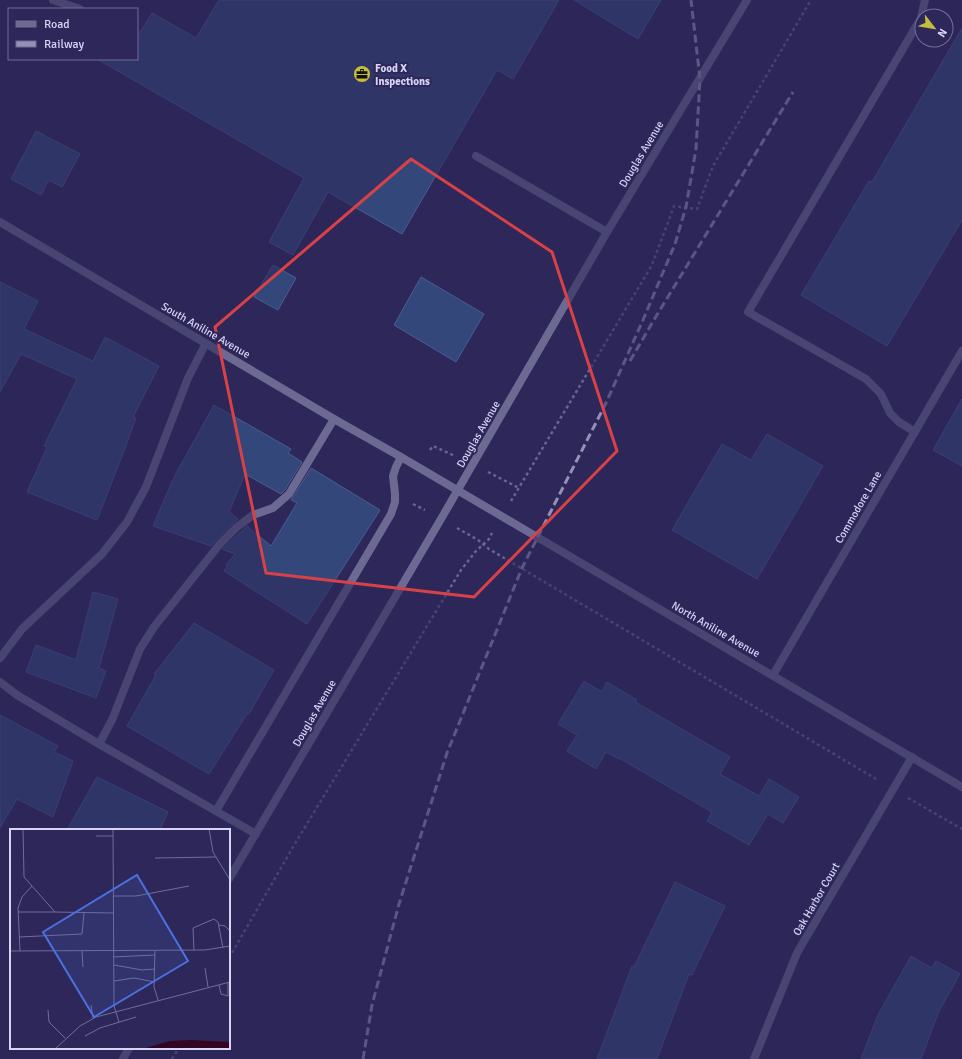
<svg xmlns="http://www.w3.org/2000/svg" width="962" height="1059" font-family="Signika,sans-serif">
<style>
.building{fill:#34477a;stroke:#485d91}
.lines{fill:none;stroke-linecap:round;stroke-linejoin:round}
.path{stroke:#696491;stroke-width:2.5;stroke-dasharray:3 3;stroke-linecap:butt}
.service{stroke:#6c6a93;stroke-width:8}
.minor{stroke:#6c6a93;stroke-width:8}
.tertiary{stroke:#6c6a93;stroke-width:8}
.rail{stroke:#9490b8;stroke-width:3;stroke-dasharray:8 4;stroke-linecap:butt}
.marked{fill:none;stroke:#d64247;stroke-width:3;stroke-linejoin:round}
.labels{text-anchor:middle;stroke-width:4;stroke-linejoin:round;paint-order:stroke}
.poi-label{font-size:11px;font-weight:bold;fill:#d6d5f6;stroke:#2e275a;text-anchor:start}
.street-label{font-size:11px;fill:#d6d5f6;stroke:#2e275a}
.inset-road{fill:none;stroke:#716d98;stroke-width:1}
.view{fill:#4b70e0;fill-opacity:0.15;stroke:#4b70e0;stroke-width:2}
.inset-edge{fill:none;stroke:#d6d5f6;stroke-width:2}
</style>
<rect width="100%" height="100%" fill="#2e275a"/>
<!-- building -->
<g class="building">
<polygon points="219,0 559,0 513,79 497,70 402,234 328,192 293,255 269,242 304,178 97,59 137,59 137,37 152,13 196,38"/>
<polygon points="574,0 661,0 638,39"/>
<polygon points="962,28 962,220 887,346 801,295 869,181 872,182"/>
<polygon points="36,131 80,154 62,187 49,180 41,195 11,179"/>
<polygon points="273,265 296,278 278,310 254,297"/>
<polygon points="421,277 484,314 456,362 394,325"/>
<polygon points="0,282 38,301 24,329 93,361 105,337 159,366 133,417 136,418 119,464 97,520 27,492 47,447 44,446 77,379 21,354 0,392"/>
<polygon points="962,399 962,466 933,450"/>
<polygon points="214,405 291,449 288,453 302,462 285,490 281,494 245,474 229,512 238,519 211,546 153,526 174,477"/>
<polygon points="767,434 823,466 757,579 672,530 722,444 751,460"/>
<polygon points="311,468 380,510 307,624 224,571 227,567 226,565 235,554 222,549 247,526 271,546 297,503 291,500"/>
<polygon points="93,592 118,599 99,668 106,671 96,698 26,672 36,645 76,660"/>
<polygon points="194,623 274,670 249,714 247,714 209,774 127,726 156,675 154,674"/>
<polygon points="584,681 602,692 607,682 637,700 635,702 730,757 720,774 759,796 769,779 799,797 783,823 768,814 749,845 707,821 712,812 619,758 619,759 606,752 596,769 567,751 577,735 558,724"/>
<polygon points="0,715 58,746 54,752 73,761 53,817 17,799 0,828"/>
<polygon points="97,777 168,812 160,830 67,830"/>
<polygon points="675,882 725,906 692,975 689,974 657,1059 597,1059 632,966 634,967"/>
<polygon points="911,956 932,968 936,961 960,974 939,1011 921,1059 861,1059 878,1015"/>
</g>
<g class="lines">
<!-- path -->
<g class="path">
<polyline points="430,450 433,446 455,456"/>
<polyline points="488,472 519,488"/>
<polyline points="511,501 652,265 674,206 697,209 713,166 811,0"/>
<polyline points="413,504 425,510"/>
<polyline points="457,528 478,540 489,549 876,779"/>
<polyline points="908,798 962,829"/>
<polyline points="229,958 296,842 461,570 476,551 489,539 492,533"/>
<polyline points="172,1059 179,1048"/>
</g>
<!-- service -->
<g class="service">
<polyline points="53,0 80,9"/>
<polyline points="476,156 607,232"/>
<polyline points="915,432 899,422 890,413 881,394 866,379 748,312 921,18 925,0"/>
<polyline points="0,658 22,629 102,554 127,522 146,487 188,378 206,343"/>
<polyline points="773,675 962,351"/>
<polyline points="0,682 17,695 99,744 256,834"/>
<polyline points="99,744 112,720 140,649 154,627 219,545 237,527 253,515 273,508 289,494 334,419"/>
<polyline points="216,811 391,514 395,502 395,494 393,476 396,467 401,457"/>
</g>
<!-- minor -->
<g class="minor">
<polyline points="0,222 334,419 401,457 962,787"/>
<polyline points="754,1059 797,953 912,757"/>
</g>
<!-- tertiary -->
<g class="tertiary">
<polyline points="229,879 441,519 607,232 747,0"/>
<polyline points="123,1059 129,1048"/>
</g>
<!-- rail -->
<g class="rail">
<polyline points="630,361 655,318 793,92"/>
<polyline points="363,1059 372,1005 399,904 447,753 522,568 606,403 643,320 675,244 686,207 696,149 700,79 691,0"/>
</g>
</g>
<!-- marked area -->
<path d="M0 0H962V1059H0ZM411 159 552 252 617 451 474 597 266 573 215 327Z" fill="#2e275a" fill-opacity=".55" fill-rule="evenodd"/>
<path class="marked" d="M411 159 552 252 617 451 474 597 266 573 215 327Z"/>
<!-- icons -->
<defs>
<g id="office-disc" transform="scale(0.9)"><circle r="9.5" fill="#c3bd3f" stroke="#2e275a"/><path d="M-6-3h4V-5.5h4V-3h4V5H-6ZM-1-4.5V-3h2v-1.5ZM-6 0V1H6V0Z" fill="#111"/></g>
</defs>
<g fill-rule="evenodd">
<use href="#office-disc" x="362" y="74"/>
</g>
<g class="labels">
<!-- poi labels -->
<g class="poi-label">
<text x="375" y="72">Food X<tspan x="375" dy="13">Inspections</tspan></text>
</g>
<!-- street labels -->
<g class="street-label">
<text transform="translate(641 154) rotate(-59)" y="4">Douglas Avenue</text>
<text transform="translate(206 330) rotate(30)" y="4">South Aniline Avenue</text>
<text transform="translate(478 434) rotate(-60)" y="4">Douglas Avenue</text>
<text transform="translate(858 507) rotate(-60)" y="4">Commodore Lane</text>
<text transform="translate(716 629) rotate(30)" y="4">North Aniline Avenue</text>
<text transform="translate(314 713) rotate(-60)" y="4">Douglas Avenue</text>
<text transform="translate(816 899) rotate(-60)" y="4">Oak Harbor Court</text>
</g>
</g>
<!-- overview -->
<g transform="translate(10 829)">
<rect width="220" height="220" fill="#2e275a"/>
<path d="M181 211 220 213V220H132L160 212Z" fill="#330522"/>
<path class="inset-road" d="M13 0 14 48 45 83 103 84M103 0 104 177 109 193M199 0 203 23 220 51M86 7H103M145 29 206 28M103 67H126L179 57M8 83H45M209 96 215 97 220 102M9 108 72 105 74 84M145 121 144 158 148 171M184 121 183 99 204 90 208 93 213 119M0 122 195 121 220 117M10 122 8 79 12 68 22 57M72 122 73 138M103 128 145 126M104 136 132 141 145 140M195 139 198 158M104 152 124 149 145 153M209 156 211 165 218 167V153M81 176 83 189M38 181 39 193 55 209M75 207 90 199 126 188M45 220 70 197 86 188 220 153"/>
<path class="view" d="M127 46 178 132 84 188 33 103Z"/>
<rect width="220" height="220" class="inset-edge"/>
</g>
<!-- legend -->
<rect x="8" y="8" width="130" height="52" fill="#2e275a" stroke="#716d98"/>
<rect x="16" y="21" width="20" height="6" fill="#6c6a93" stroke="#716d98"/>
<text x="44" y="28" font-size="12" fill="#d6d5f6">Road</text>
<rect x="16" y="41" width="20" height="6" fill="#9490b8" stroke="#716d98"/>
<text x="44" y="48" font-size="12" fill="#d6d5f6">Railway</text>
<!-- north arrow -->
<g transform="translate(934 28) rotate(121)"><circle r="19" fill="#2e275a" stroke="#716d98"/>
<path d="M0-3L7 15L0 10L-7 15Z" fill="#c3bd3f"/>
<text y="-6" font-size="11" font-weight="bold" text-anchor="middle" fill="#d6d5f6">N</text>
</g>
</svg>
